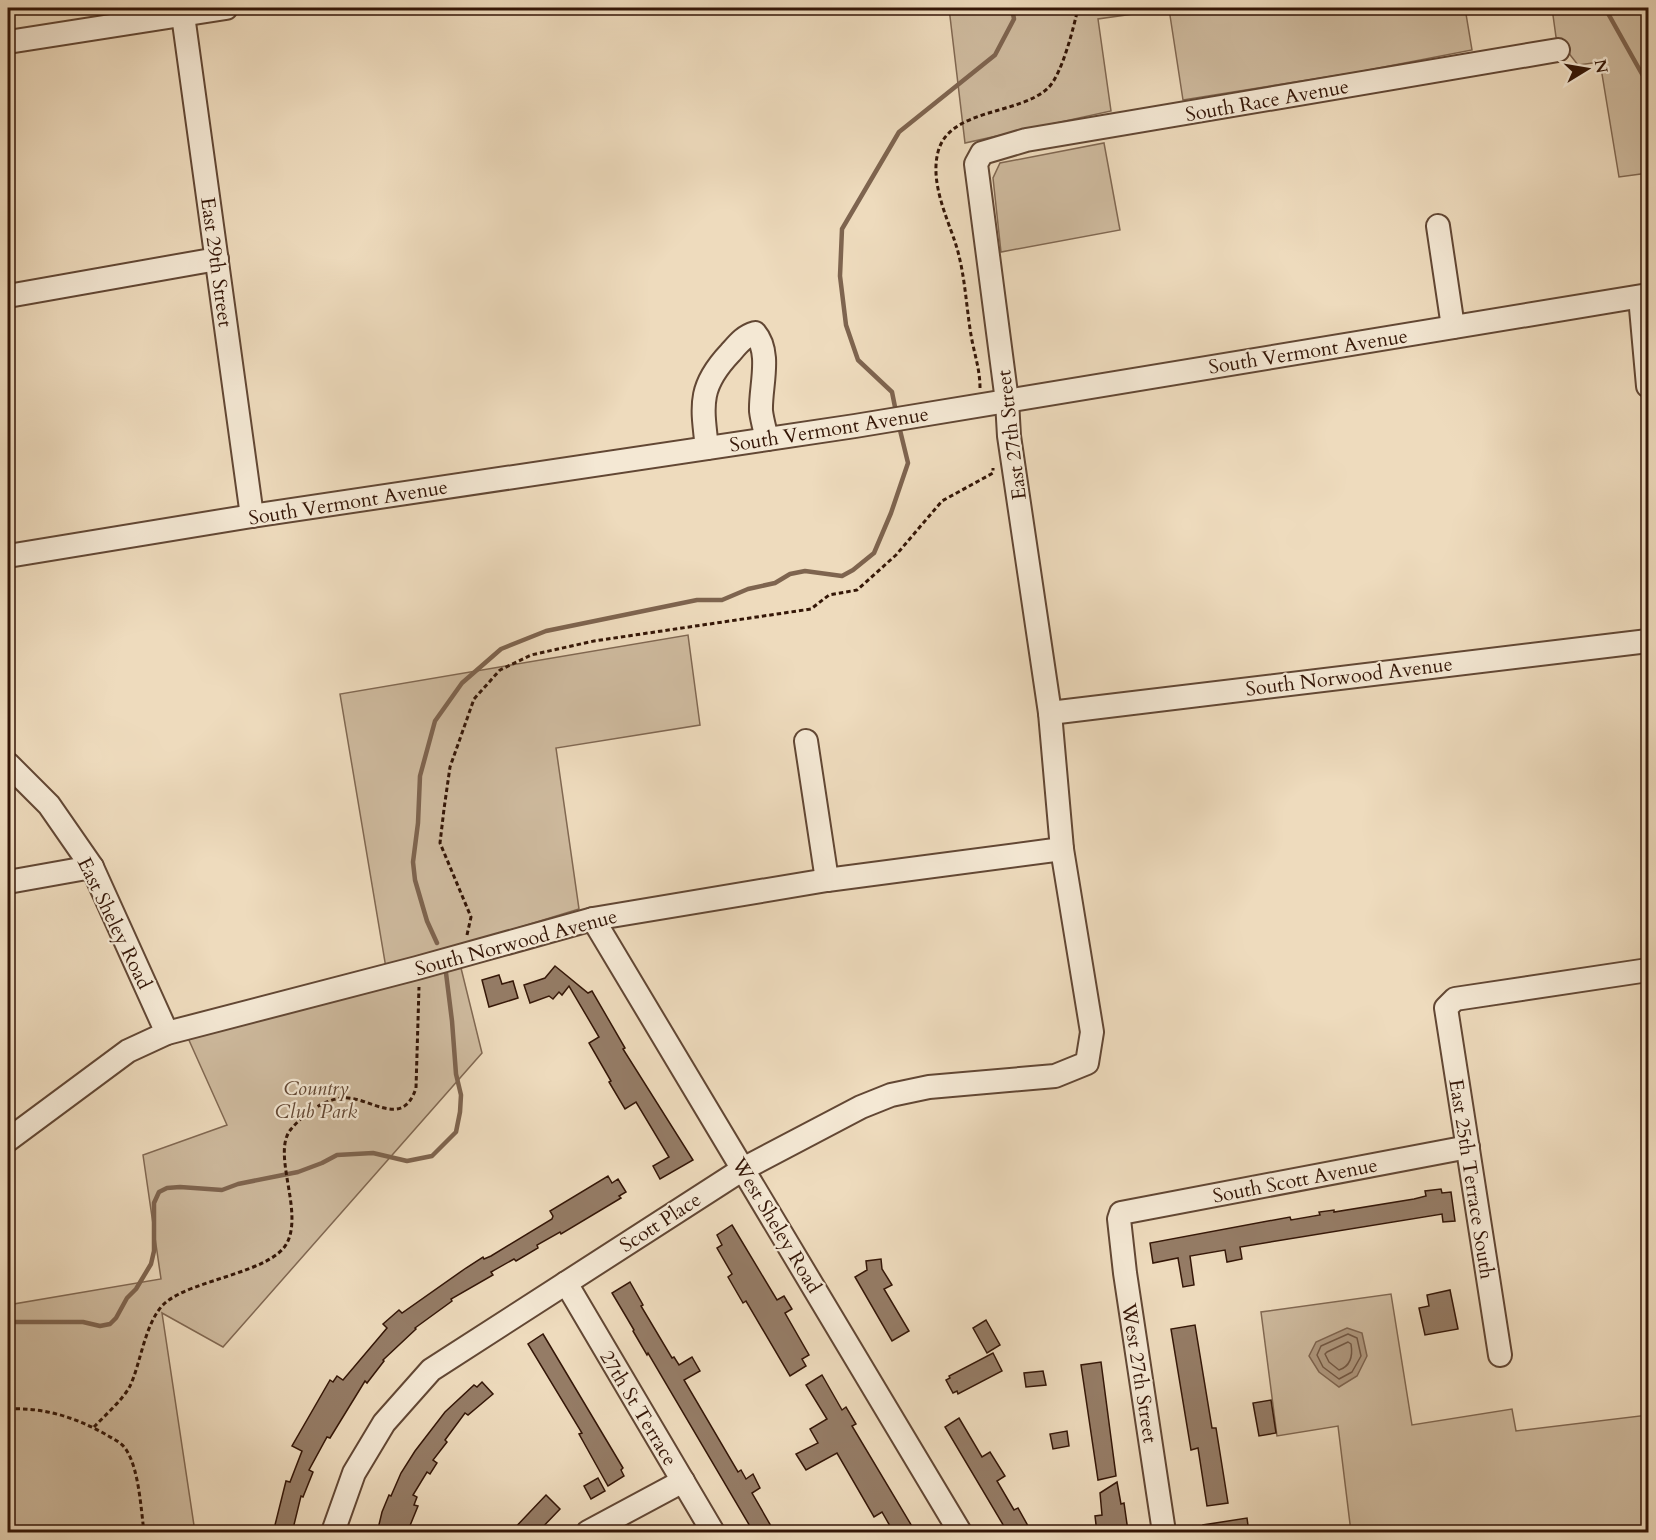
<svg xmlns="http://www.w3.org/2000/svg" width="1656" height="1540" font-family="Cardo,serif">
<style>
.green{fill:#ceba9e;stroke:#816852;stroke-width:1.5}
.water{fill:#af987f;stroke:#7e644f;stroke-width:1.5}
.lines{fill:none;stroke-linecap:round;stroke-linejoin:round}
.shore{stroke:#725743;stroke-width:1.5}
.stream{stroke:#7e644f;stroke-width:4.5}
.building{fill:#957c66;stroke:#341607;stroke-width:1.5}
.minor-casing{stroke:#624734;stroke-width:26}
.path{stroke:#341607;stroke-width:3;stroke-dasharray:4.5 3;stroke-linecap:butt}
.minor{stroke:#f4e8d4;stroke-width:22}
.labels{text-anchor:middle;stroke-width:4.5;stroke-linejoin:round;paint-order:stroke}
.street-label{font-size:20px;fill:#341607;stroke:#f4e8d4}
.park-label{font-size:20px;font-style:italic;fill:#624734;stroke:#f4e8d4}
</style>
<rect width="100%" height="100%" fill="#eedbbd"/>
<filter id="stains"><feTurbulence type="fractalNoise" baseFrequency=".00333" numOctaves="4"/><feColorMatrix values="0 0 0 0 .2 0 0 0 0 .09 0 0 0 0 .02 0 0 0 .5 -.17"/></filter>
<radialGradient id="worn" r=".72"><stop offset=".6" stop-color="#630" stop-opacity="0"/><stop offset="1" stop-color="#630" stop-opacity=".3"/></radialGradient>
<!-- green -->
<g class="green">
<polygon points="949,8 1465,8 1472,50 1358,72 1183,100 1169,9 1098,19 1111,111 965,143"/>
<polygon points="1552,8 1648,8 1648,173 1619,177 1600,62 1578,65 1556,37"/>
<polygon points="1104,143 1120,230 1001,252 993,178 1000,163"/>
<polygon points="688,635 700,725 556,748 579,909 386,968 340,694"/>
<polygon points="460,964 482,1053 223,1347 162,1313 195,1532 8,1532 8,1305 161,1279 143,1155 227,1125 188,1038"/>
<polygon points="1391,1294 1412,1425 1512,1409 1516,1431 1648,1415 1648,1532 1351,1532 1338,1426 1277,1436 1261,1312"/>
</g>
<!-- water -->
<polygon class="water" points="1347,1328 1362,1333 1367,1356 1357,1376 1339,1387 1319,1372 1309,1356 1316,1342"/>
<g class="lines">
<!-- shore -->
<g class="shore">
<polygon points="1348,1334 1357,1338 1361,1356 1352,1372 1339,1379 1323,1367 1317,1355 1321,1346"/>
<path d="M1348 1342 1351 1344C1353 1356 1351 1366 1339 1370L1329 1362 1325 1354 1327 1352Z"/>
</g>
<!-- stream -->
<g class="stream">
<polyline points="1605,8 1642,74 1648,81"/>
<polyline points="896,412 892,392 858,360 846,325 840,276 842,229 899,132 995,55 1014,19 1012,8"/>
<polyline points="437,943 427,921 415,880 413,862 418,823 420,776 435,721 462,683 501,649 546,631 697,600 722,600 748,589 775,583 790,574 805,571 842,576 853,570 874,553 891,513 908,463 899,426"/>
<polyline points="8,1322 83,1322 100,1326 110,1324 116,1318 127,1298 136,1289 151,1264 154,1251 154,1203 159,1192 167,1188 180,1187 222,1190 238,1184 298,1172 322,1163 337,1155 373,1153 407,1161 432,1156 456,1132 460,1112 461,1095 456,1074 452,1021 446,973"/>
</g>
</g>
<!-- building -->
<g class="building">
<polygon points="555,966 588,993 592,991 625,1048 623,1049 693,1160 660,1179 653,1166 669,1157 636,1102 625,1109 609,1082 611,1081 589,1043 599,1037 569,986 562,995 559,992 553,999 549,996 530,1003 524,985 545,978"/>
<polygon points="499,975 502,984 513,981 518,998 489,1007 482,980"/>
<polygon points="608,1176 612,1183 618,1179 626,1192 619,1196 621,1198 561,1234 560,1232 537,1245 538,1248 516,1261 514,1259 491,1272 493,1275 451,1299 452,1301 415,1328 416,1329 383,1360 384,1361 367,1383 365,1381 330,1438 327,1437 309,1470 313,1472 303,1497 301,1496 292,1533 273,1533 286,1481 290,1482 302,1451 292,1446 330,1380 333,1382 337,1376 343,1380 387,1328 383,1324 399,1310 402,1313 466,1268 483,1257 484,1259 491,1256 552,1219 553,1216 550,1211"/>
<polygon points="1441,1189 1442,1193 1451,1192 1455,1221 1443,1222 1442,1214 1240,1247 1242,1259 1227,1262 1225,1250 1190,1256 1194,1285 1183,1287 1178,1258 1153,1263 1150,1243 1290,1217 1291,1220 1320,1215 1319,1212 1334,1210 1334,1212 1414,1199 1426,1196 1425,1191"/>
<polygon points="732,1225 777,1300 784,1296 792,1309 785,1313 809,1355 802,1359 806,1366 790,1376 746,1301 743,1303 728,1277 732,1274 717,1248 722,1245 717,1235"/>
<polygon points="881,1259 882,1269 892,1285 884,1289 909,1331 892,1341 855,1277 867,1270 866,1261"/>
<polygon points="630,1282 643,1305 641,1306 672,1358 674,1357 679,1365 692,1357 700,1371 684,1380 738,1472 741,1470 746,1479 753,1474 760,1488 752,1493 775,1533 754,1533 648,1353 647,1355 633,1331 634,1330 612,1293"/>
<polygon points="1450,1290 1458,1329 1425,1335 1419,1308 1429,1306 1427,1295"/>
<polygon points="986,1320 1000,1345 987,1353 973,1328"/>
<polygon points="1195,1325 1212,1428 1216,1428 1228,1503 1207,1506 1198,1448 1191,1450 1171,1329"/>
<polygon points="543,1334 623,1468 621,1470 624,1476 608,1486 579,1434 582,1433 528,1344"/>
<polygon points="993,1353 1002,1371 958,1394 957,1391 953,1393 946,1380 950,1378 949,1376"/>
<polygon points="1101,1362 1116,1476 1098,1480 1081,1365"/>
<polygon points="1043,1371 1046,1385 1026,1387 1024,1373"/>
<polygon points="822,1375 842,1410 846,1407 856,1424 852,1426 916,1533 894,1533 882,1512 874,1517 837,1453 806,1470 796,1454 818,1443 810,1429 827,1419 806,1385"/>
<polygon points="482,1382 493,1394 468,1415 465,1413 445,1440 447,1442 433,1460 437,1463 430,1474 427,1472 413,1495 417,1497 414,1505 418,1506 407,1533 377,1533 382,1512 389,1495 391,1496 401,1473 415,1451 445,1412 474,1385 477,1387"/>
<polygon points="1271,1400 1276,1433 1259,1436 1253,1403"/>
<polygon points="959,1418 982,1457 990,1452 1005,1476 997,1481 1014,1510 1018,1508 1032,1533 1008,1533 945,1427"/>
<polygon points="1067,1431 1069,1446 1053,1449 1050,1434"/>
<polygon points="598,1478 605,1491 591,1499 584,1486"/>
<polygon points="1117,1482 1121,1504 1124,1503 1128,1531 1097,1533 1095,1516 1102,1515 1100,1493"/>
<polygon points="546,1495 560,1509 537,1533 510,1533"/>
<polygon points="1247,1518 1249,1533 1204,1533 1203,1525"/>
</g>
<g class="lines">
<!-- minor casing -->
<g class="minor-casing">
<g id="minor">
<polyline points="182,8 252,516"/>
<polyline points="8,42 226,8"/>
<polyline points="1438,226 1453,327"/>
<polyline points="8,296 217,259"/>
<polyline points="1640,297 1648,386"/>
<path d="M707 448C702 405 698 387 730 353 738 344 744 336 755 333 772 353 760 387 761 411 762 420 765 430 767 439"/>
<polyline points="8,556 252,516 855,426 1648,295"/>
<polyline points="1050,713 1648,641"/>
<polyline points="806,741 827,880"/>
<polyline points="8,764 49,805 92,867 167,1033"/>
<polyline points="8,882 92,867"/>
<polyline points="593,919 960,1532"/>
<polyline points="8,1140 128,1051 167,1033 417,968 593,919 827,880 1062,849"/>
<polyline points="566,1283 713,1532"/>
<polyline points="1500,1355 1446,1008 1455,999 1648,970"/>
<polyline points="333,1532 354,1473 384,1423 431,1370 743,1169 861,1107 891,1095 929,1087 1055,1076 1087,1063 1092,1032 1062,849 1050,713 1009,436 1007,401 976,164 982,153 1026,140 1558,50"/>
<polyline points="588,1532 683,1481"/>
<polyline points="1164,1532 1125,1273 1119,1219 1121,1213 1468,1147"/>
</g>
</g>
<!-- path -->
<g class="path">
<path d="M980 388C980 369 974 353 971 335 966 305 965 274 956 245 947 217 930 183 938 152 949 108 1020 115 1048 88 1062 75 1074 26 1078 8"/>
<polyline points="467,935 471,917 440,843 444,809 450,767 474,699 500,670 531,655 594,641 811,609 829,595 857,590 896,555 942,501 993,473 993,468"/>
<path d="M8 1409C42 1407 75 1417 105 1434 113 1439 122 1442 127 1451 139 1471 141 1509 144 1532"/>
<path d="M94 1427C105 1415 122 1401 130 1386 141 1363 145 1321 165 1303 193 1279 271 1273 287 1243 304 1210 270 1151 292 1128 304 1114 323 1100 342 1098 369 1095 402 1131 416 1088L419 987"/>
</g>
<!-- minor -->
<use href="#minor" class="minor"/>
</g>
<g class="labels">
<!-- street labels -->
<g class="street-label">
<text transform="translate(1267 100) rotate(-10)" y="7">South Race Avenue</text>
<text transform="translate(217 262) rotate(82)" y="7">East 29th Street</text>
<text transform="translate(1308 351) rotate(-9)" y="7">South Vermont Avenue</text>
<text transform="translate(829 429) rotate(-9)" y="7">South Vermont Avenue</text>
<text transform="translate(1011 435) rotate(-97)" y="7">East 27th Street</text>
<text transform="translate(348 502) rotate(-9)" y="7">South Vermont Avenue</text>
<text transform="translate(1349 676) rotate(-7)" y="7">South Norwood Avenue</text>
<text transform="translate(115 923) rotate(64)" y="7">East Sheley Road</text>
<text transform="translate(516 942) rotate(-15)" y="7">South Norwood Avenue</text>
<text transform="translate(1472 1179) rotate(81)" y="7">East 25th Terrace South</text>
<text transform="translate(1295 1180) rotate(-11)" y="7">South Scott Avenue</text>
<text transform="translate(660 1222) rotate(-33)" y="7">Scott Place</text>
<text transform="translate(777 1225) rotate(59)" y="7">West Sheley Road</text>
<text transform="translate(1140 1373) rotate(81)" y="7">West 27th Street</text>
<text transform="translate(639 1408) rotate(59)" y="7">27th St Terrace</text>
</g>
<!-- park labels -->
<g class="park-label">
<text x="316" y="1095">Country<tspan x="316" dy="23">Club Park</tspan></text>
</g>
</g>
<!-- margin -->
<rect width="1656" height="1540" fill="none" stroke="#eedbbd" stroke-width="30"/>
<rect x="9" y="9" width="1638" height="1522" fill="none" stroke="#341607" stroke-width="3"/>
<rect x="15" y="15" width="1626" height="1510" fill="none" stroke="#341607" stroke-width="1.5"/>
<!-- north arrow -->
<g transform="translate(1587 69) rotate(79)" stroke="#f4e8d4" stroke-width="4.5" paint-order="stroke">
<path d="M0-4.5L10 22L0 15L-10 22Z" fill="#341607"/>
<text y="-9" font-size="16" font-weight="bold" text-anchor="middle" fill="#341607">N</text>
</g>
<rect width="100%" height="100%" filter="url(#stains)"/>
<rect width="100%" height="100%" fill="url(#worn)"/>
</svg>
